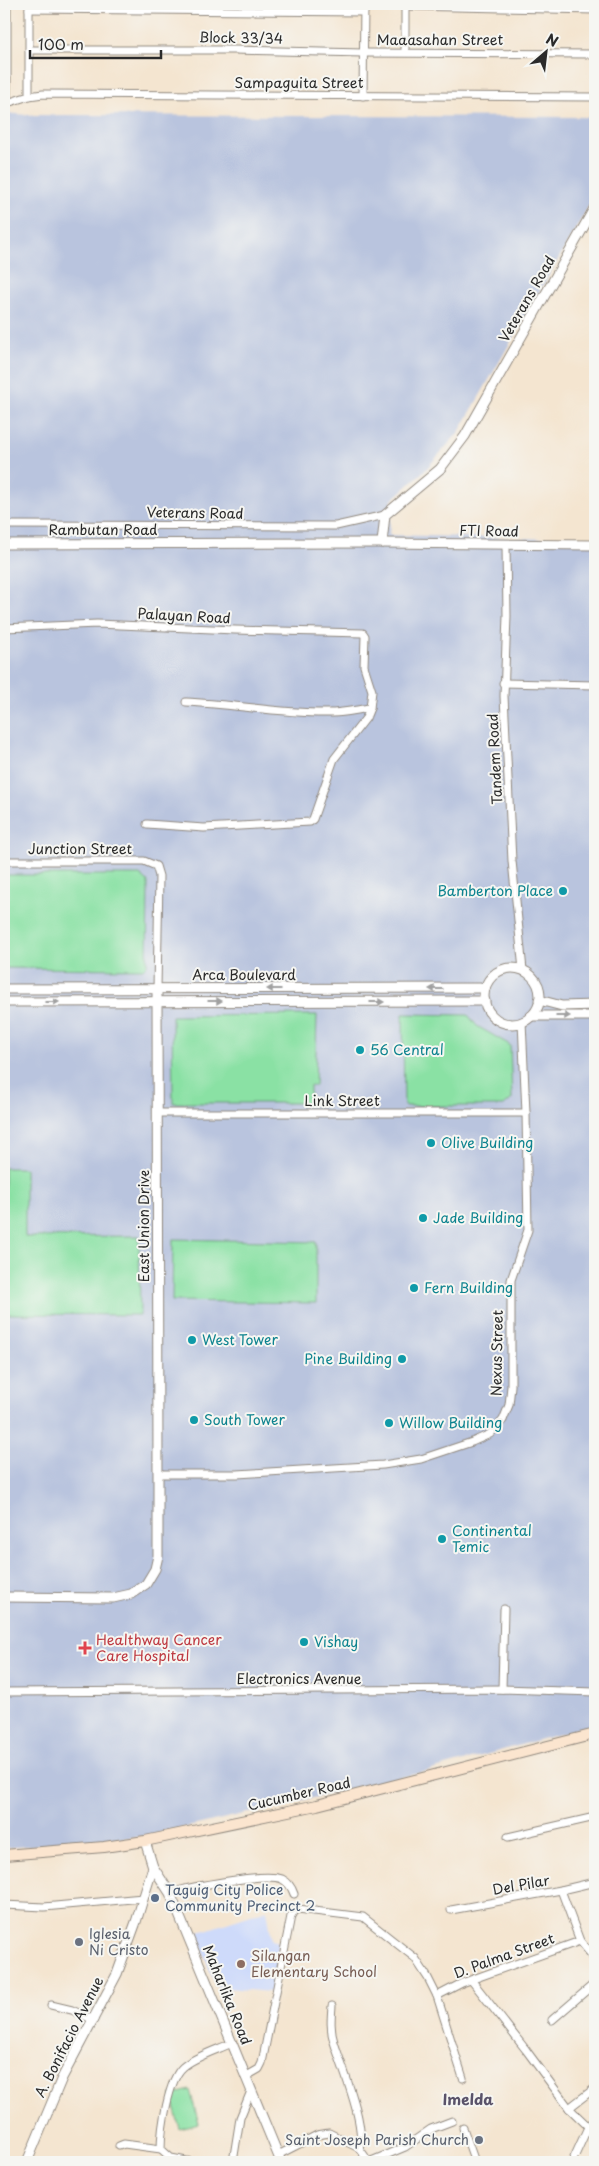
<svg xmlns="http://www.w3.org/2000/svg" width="599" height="2166" font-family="'Playpen Sans',sans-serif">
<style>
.built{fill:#cedafa}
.industrial{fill:#b9c4de}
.green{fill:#8ae1a4;stroke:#5a8668}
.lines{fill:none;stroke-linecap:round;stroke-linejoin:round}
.minor-casing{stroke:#90887e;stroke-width:9}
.tertiary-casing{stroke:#90887e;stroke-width:11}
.secondary-casing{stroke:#90887e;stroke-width:12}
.minor{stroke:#fff;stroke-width:7}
.tertiary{stroke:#fff;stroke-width:9}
.secondary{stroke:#fbe5cf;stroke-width:10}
.oneway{fill:#a0a0a0}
.culture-dot{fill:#0f9aa8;stroke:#f6f6f2;stroke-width:2}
.health-dot{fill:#e0444e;stroke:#f6f6f2;stroke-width:2}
.service-dot{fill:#5c6f8a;stroke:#f6f6f2;stroke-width:2}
.worship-dot{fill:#6b7280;stroke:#f6f6f2;stroke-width:2}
.education-dot{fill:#8d6e63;stroke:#f6f6f2;stroke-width:2}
.labels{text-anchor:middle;stroke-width:4;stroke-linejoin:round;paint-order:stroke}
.street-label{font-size:14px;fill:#2b2b2b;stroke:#f6f6f2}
.culture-label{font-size:14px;fill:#0d838f;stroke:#f6f6f2;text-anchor:start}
.health-label{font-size:14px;fill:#be3a42;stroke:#f6f6f2;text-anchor:start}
.service-label{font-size:14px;fill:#4e5e75;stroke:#f6f6f2;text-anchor:start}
.worship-label{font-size:14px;fill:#5b616d;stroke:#f6f6f2;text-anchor:start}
.education-label{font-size:14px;fill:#785e54;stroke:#f6f6f2;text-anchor:start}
.neighbourhood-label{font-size:15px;font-weight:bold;fill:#5a536a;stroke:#f6f6f2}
</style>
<rect width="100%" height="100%" fill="#f6f6f2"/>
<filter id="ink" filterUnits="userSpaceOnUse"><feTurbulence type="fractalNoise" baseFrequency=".02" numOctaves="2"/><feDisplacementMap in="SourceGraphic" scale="10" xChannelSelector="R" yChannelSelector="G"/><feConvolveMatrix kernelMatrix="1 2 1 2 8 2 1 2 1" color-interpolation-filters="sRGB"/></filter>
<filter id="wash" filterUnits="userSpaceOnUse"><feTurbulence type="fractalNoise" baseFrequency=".0096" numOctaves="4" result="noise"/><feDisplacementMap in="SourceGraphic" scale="20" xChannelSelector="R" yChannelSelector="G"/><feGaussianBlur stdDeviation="1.12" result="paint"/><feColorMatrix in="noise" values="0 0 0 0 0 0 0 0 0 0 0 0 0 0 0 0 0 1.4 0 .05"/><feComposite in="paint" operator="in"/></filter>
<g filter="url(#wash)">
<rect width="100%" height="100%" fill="#f4e5d0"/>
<!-- built -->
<polygon class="built" points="267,1910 272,1940 279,1942 271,1992 216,1987 196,1933"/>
<!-- industrial -->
<polygon class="industrial" points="4,113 28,115 595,117 595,195 459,432 427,468 392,500 389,535 595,540 595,1724 428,1771 149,1836 4,1848"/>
<!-- green -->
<g class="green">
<polygon points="4,875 140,875 148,882 147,965 143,969 4,968"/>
<polygon points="403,1014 468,1015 477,1026 510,1045 512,1099 504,1106 404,1106"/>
<polygon points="317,1015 315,1086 310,1086 310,1103 173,1103 172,1016"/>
<polygon points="4,1168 25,1168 25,1237 139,1236 140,1315 4,1314"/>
<polygon points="173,1239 316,1242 316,1303 172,1301"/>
<polygon points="190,2090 199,2124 180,2129 171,2095"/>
</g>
</g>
<g filter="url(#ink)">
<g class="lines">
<!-- minor casing -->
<g class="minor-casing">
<g id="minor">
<polyline points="7,4 7,103"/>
<polyline points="405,6 595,10"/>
<polyline points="29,9 364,12"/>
<polyline points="29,50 234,50 363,53 595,54"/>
<polyline points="405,52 405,4"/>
<polyline points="29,96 29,4"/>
<polyline points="363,96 364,4"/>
<polyline points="4,104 29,96 43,94 595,97"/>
<polyline points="4,525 336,526 385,515"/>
<polyline points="506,546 507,616 504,696 512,861 523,970"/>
<polyline points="4,628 97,624 235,630 363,633 365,636 364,666 372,691 370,708 366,718 334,759 313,819 310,822 204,828 147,824"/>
<polyline points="503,683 595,685"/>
<path d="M186 702C232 704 278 713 324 713 339 714 355 710 370 708"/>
<polyline points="4,861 144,861 156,866 159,876 157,989"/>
<polyline points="157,1113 526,1113"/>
<polyline points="158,1474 237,1474 383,1465 421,1459 472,1442 490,1434 503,1420 509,1405 511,1386 511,1280 528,1230 526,1113 522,1021"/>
<polyline points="502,1689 504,1609"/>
<polyline points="4,1692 502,1689 595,1692"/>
<polyline points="508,1837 595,1817"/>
<polyline points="561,1890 580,1941 595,1959"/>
<path d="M170 1893C190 1887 265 1872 282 1879 288 1882 292 1888 294 1894"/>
<polyline points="4,1905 44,1907 143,1898"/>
<polyline points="451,1910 561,1890 595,1882"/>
<polyline points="472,1981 526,2050 569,2108 595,2133"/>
<polyline points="437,1996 462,1983 580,1941"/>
<polyline points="51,2005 72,2010 94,2020"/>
<path d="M332 2006C331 2018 330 2030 334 2042 341 2065 367 2126 359 2148"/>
<polyline points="552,2020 595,1983"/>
<polyline points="245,2077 259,2069 262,2063 291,1916 294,1911 298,1909 363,1917 415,1958 428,1978 437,1996 463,2078"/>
<polyline points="569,2108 595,2088"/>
<polyline points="463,2128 475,2162"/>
<polyline points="119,2146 124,2144 161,2149"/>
<polyline points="278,2155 317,2135 329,2133 359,2148 369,2162"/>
<path d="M192 2162 171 2158 161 2149C161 2130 168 2080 183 2067 196 2056 217 2050 232 2043"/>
<polyline points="233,2162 240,2118 251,2091"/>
<polyline points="369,2162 405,2147 431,2129 452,2121"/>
<polyline points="572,2162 588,2127"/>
</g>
</g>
<!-- tertiary casing -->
<g class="tertiary-casing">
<g id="tertiary">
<polyline points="382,543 385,515 440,469 465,436 595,207"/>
<polyline points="4,544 382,543 595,545"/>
<circle cx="512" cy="996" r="28"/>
<polyline points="4,989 485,988"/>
<polyline points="539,1000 562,1006 595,1005"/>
<polyline points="4,1002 485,1001"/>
<polyline points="531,1016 595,1016"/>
<polyline points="4,1597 113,1598 131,1594 146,1584 155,1569 158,1556 158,1474 157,989"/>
<polyline points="145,1841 153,1867 170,1893 281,2162"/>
<polyline points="27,2162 62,2078 117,1974 136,1922 153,1867"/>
</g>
</g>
<!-- secondary casing -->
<g class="secondary-casing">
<polyline id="secondary" points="4,1855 104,1847 145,1841 317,1805 595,1734"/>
</g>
<!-- minor -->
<use href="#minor" class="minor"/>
<!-- tertiary -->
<use href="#tertiary" class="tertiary"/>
<!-- secondary -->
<use href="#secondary" class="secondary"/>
</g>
<!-- one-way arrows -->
<defs><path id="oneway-solid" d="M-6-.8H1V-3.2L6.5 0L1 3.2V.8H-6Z" transform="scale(1.25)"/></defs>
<g class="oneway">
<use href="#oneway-solid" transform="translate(274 989) rotate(-180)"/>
<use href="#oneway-solid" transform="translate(436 989) rotate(-180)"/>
<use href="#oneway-solid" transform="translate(215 1001)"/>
<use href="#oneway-solid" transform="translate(52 1002)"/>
<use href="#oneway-solid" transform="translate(377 1002)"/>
<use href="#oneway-solid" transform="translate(563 1016)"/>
</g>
</g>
<!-- markers -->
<g class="culture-dot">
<circle cx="563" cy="891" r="5"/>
<circle cx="360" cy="1050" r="5"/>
<circle cx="431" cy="1143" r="5"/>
<circle cx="423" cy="1218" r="5"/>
<circle cx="414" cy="1288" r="5"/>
<circle cx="192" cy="1340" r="5"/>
<circle cx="402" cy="1359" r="5"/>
<circle cx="194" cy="1420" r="5"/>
<circle cx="389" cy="1423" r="5"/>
<circle cx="442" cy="1539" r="5"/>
<circle cx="304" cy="1642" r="5"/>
</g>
<path class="health-dot" d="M82.5 1640.5h5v5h5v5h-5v5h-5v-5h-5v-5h5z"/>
<circle class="service-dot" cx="155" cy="1898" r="5"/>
<g class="worship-dot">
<circle cx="79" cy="1942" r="5"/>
<circle cx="479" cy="2140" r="5"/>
</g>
<circle class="education-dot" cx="241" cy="1964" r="5"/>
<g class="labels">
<!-- street labels -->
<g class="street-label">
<text transform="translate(241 38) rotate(1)" y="5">Block 33/34</text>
<text x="440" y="45">Maaasahan Street</text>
<text x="299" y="88">Sampaguita Street</text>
<text transform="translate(527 299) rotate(-60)" y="5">Veterans Road</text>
<text transform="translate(195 513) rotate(1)" y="5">Veterans Road</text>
<text x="103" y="535">Rambutan Road</text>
<text transform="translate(489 531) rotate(1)" y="5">FTI Road</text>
<text transform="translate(184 616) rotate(3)" y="5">Palayan Road</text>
<text transform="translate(495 759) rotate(-93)" y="5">Tandem Road</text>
<text x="80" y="854">Junction Street</text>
<text x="244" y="980">Arca Boulevard</text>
<text x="342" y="1106">Link Street</text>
<text transform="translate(144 1226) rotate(-90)" y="5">East Union Drive</text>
<text transform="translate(497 1353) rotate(-89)" y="5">Nexus Street</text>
<text x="299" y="1684">Electronics Avenue</text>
<text transform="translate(299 1794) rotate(-13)" y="5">Cucumber Road</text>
<text transform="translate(521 1885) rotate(-10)" y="5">Del Pilar</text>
<text transform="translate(504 1956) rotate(-20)" y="5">D. Palma Street</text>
<text transform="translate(227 1995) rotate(68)" y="5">Maharlika Road</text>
<text transform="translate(69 2037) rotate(-63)" y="5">A. Bonifacio Avenue</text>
</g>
<!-- culture labels -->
<g class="culture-label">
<text x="553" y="896" text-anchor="end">Bamberton Place</text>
<text x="370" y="1055">56 Central</text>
<text x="441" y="1148">Olive Building</text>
<text x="433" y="1223">Jade Building</text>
<text x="424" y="1293">Fern Building</text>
<text x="202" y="1345">West Tower</text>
<text x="392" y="1364" text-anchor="end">Pine Building</text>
<text x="204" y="1425">South Tower</text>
<text x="399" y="1428">Willow Building</text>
<text x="452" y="1536">Continental<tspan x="452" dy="16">Temic</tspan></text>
<text x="314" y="1647">Vishay</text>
</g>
<!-- health labels -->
<g class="health-label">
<text x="96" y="1645">Healthway Cancer<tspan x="96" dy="16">Care Hospital</tspan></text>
</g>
<!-- service labels -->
<g class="service-label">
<text x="165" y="1895">Taguig City Police<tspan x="165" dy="16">Community Precinct 2</tspan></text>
</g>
<!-- worship labels -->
<g class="worship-label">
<text x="89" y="1939">Iglesia<tspan x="89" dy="16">Ni Cristo</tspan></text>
<text x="469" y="2145" text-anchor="end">Saint Joseph Parish Church</text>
</g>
<!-- education labels -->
<g class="education-label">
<text x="251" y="1961">Silangan<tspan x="251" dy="16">Elementary School</tspan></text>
</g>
<!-- neighbourhood labels -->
<g class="neighbourhood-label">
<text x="468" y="2105">Imelda</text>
</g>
</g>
<!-- margin -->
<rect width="599" height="2166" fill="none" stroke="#f6f6f2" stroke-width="20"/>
<!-- north arrow -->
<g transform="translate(546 52) rotate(28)" stroke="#f6f6f2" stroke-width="4" paint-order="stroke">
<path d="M0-4L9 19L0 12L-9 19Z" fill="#2b2b2b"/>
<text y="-8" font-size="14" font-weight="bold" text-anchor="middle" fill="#2b2b2b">N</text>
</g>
<!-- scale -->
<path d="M30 50v8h131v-8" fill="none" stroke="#2b2b2b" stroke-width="2.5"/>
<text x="38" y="50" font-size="15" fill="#2b2b2b" stroke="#f6f6f2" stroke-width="4" paint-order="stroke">100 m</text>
</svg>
